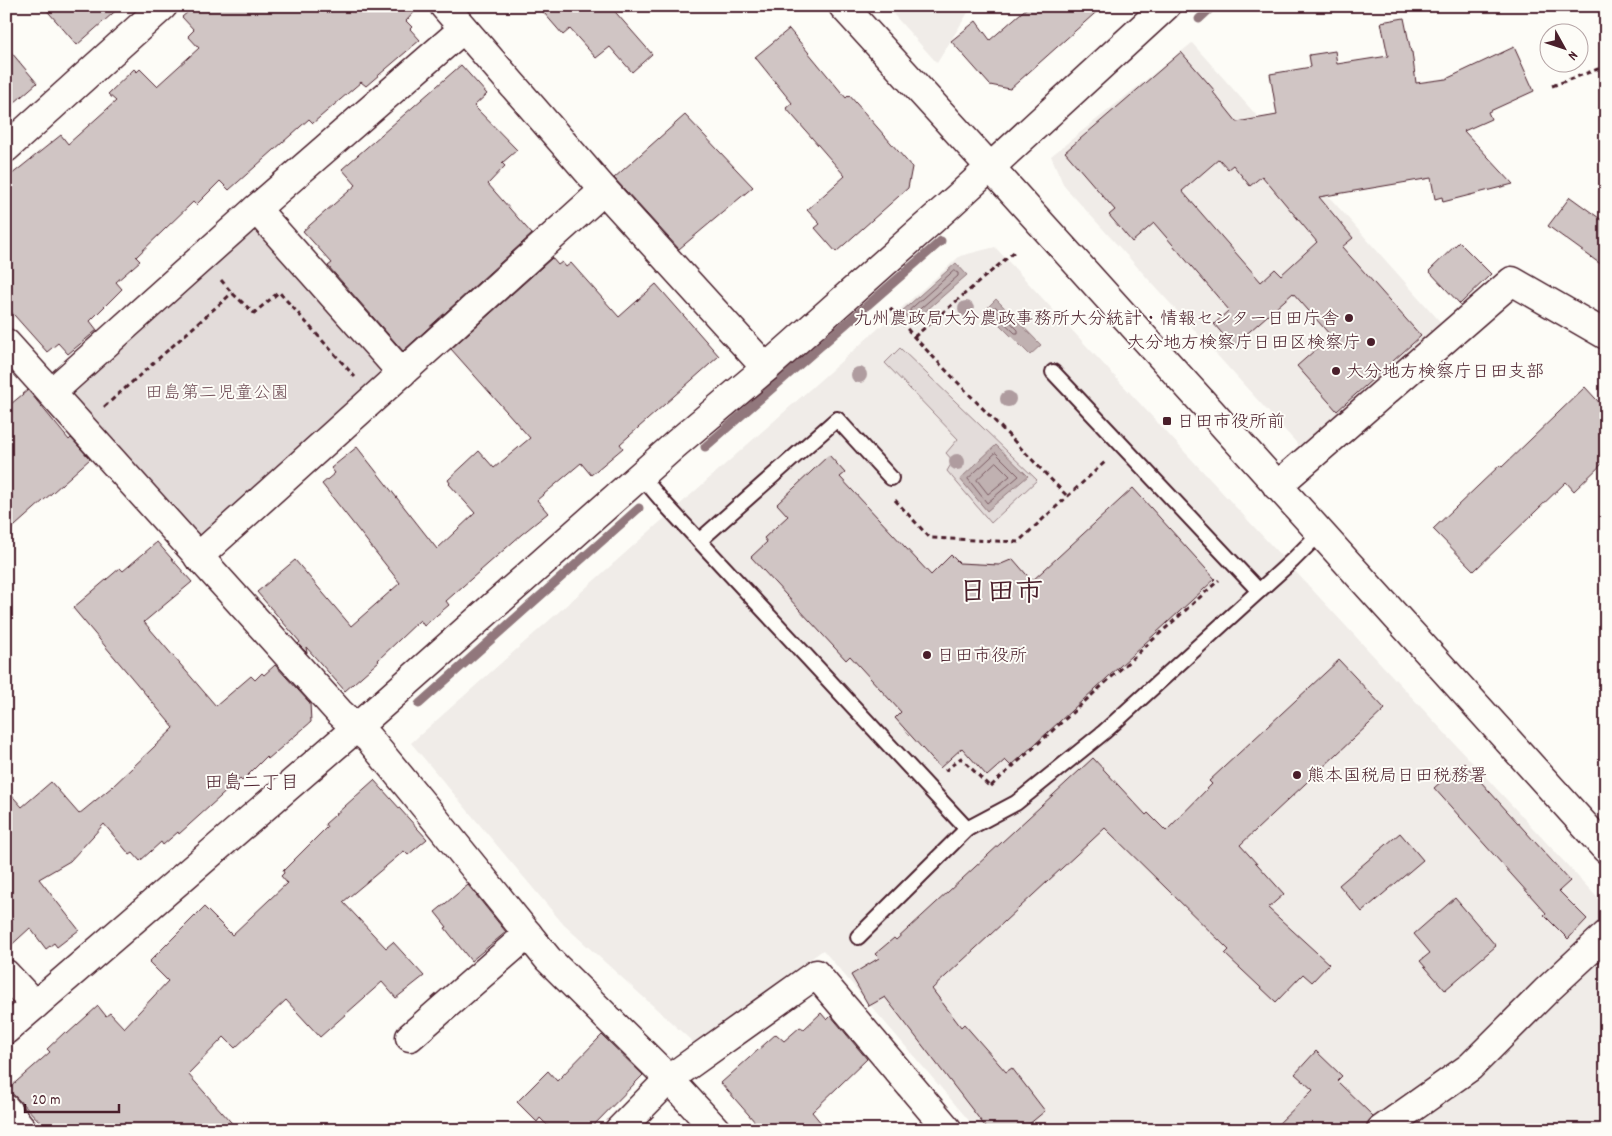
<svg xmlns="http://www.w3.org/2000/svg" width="1612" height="1136" font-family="Dekko,'Klee One',sans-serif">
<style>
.built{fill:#f0ece8}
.green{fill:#e3dcda;stroke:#967e82}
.water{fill:#c0b1b1;stroke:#91777b}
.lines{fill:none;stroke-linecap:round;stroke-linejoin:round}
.shore{stroke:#795961;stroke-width:1}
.stream{stroke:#91777b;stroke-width:9}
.building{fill:#d0c5c4;stroke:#4a1f2b;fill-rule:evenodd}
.lane-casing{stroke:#4a1f2b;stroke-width:18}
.street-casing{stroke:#4a1f2b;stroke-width:31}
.secondary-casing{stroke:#4a1f2b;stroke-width:31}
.path{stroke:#4a1f2b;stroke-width:3;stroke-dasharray:5 4;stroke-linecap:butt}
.lane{stroke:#fdfcf7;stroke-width:14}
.street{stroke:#fdfcf7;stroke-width:28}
.secondary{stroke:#fdfcf7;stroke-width:28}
.tree{fill:#af9c9f}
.poi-dot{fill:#4a1f2b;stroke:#fdfcf7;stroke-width:2}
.labels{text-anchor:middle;stroke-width:4;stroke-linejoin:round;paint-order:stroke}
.poi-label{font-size:18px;fill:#4a1f2b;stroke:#fdfcf7;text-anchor:start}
.park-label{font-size:18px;fill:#704e57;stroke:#fdfcf7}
.neighbourhood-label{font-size:19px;fill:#4a1f2b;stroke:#fdfcf7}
.town-label{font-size:28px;font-weight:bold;fill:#4a1f2b;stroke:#fdfcf7}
</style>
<rect width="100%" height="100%" fill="#fdfcf7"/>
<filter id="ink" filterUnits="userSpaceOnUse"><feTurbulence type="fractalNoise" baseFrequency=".02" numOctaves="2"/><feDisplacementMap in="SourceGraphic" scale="10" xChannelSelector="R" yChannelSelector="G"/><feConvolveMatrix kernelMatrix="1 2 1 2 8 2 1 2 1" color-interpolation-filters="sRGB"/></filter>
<g filter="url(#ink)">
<!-- built -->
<g class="built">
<polygon points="886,6 972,6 937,63"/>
<polygon points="1192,43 1444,326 1302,449 1064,186 1051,156"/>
<polygon points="995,247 1606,907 1606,924 1473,1053 1374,1130 977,1130 823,950 695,1044 564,925 411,743 960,256"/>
<polygon points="1606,946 1606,1130 1400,1130"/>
</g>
<!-- green -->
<g class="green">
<polygon points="255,218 392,375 198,551 57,394"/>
<polygon points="900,348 1037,480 991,523 947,471 953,461 946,453 958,439 885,363"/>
</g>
<!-- water -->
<g class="water">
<polygon points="956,263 967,275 912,323 901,312"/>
<polygon points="996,299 1041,345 1030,355 985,310"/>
<polygon points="996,445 1028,476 987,511 960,479"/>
</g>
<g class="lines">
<!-- shore -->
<g class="shore">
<polygon points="954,271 958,273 958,276 914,314 911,314 910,310"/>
<polygon points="996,307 1018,330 1018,333 1015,333 993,312 993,309"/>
<polygon points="996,453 1019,476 987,503 968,479"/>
<polygon points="996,462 1010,476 988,494 977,480"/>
</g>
<!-- stream -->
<g class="stream">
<polyline points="1199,19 1213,6"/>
<polyline points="705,447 941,241"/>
<polyline points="419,704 639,508"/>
</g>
</g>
<!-- building -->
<g class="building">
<polygon points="43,6 121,6 77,45"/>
<polygon points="195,6 420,6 406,21 412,27 410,29 420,40 366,86 361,82 313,123 309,119 229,190 220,181 196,205 193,202 136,257 140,261 116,282 122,289 90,321 97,330 68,354 58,343 47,352 6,306 6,179 61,135 68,144 116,101 108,94 134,69 137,72 140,69 157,86 199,48 188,36 194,30 182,17"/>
<polygon points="538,6 610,6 652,54 632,72 610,47 596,58 570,29 563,35"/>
<polygon points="1029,6 1103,6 1010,89 990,85 951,41 976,21 990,40"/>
<path d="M1404 18 1411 52H1412L1416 83 1446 79 1514 47 1534 91 1488 112 1491 119 1464 131 1513 184 1443 202 1442 197 1435 199 1431 178 1319 197 1353 238 1342 247 1421 336 1337 411 1297 366 1331 336 1293 293 1233 346 1214 324 1229 310 1154 223 1132 242 1109 215 1115 210 1065 152 1181 52 1215 91 1213 92 1237 122 1277 115 1270 74 1311 67 1309 55 1335 51 1337 64 1388 56 1381 22ZM1219 159 1228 169 1233 165 1250 186 1262 176 1317 242 1281 275 1275 269 1261 282 1182 191Z"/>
<polygon points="789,29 846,98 849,95 912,167 908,188 836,252 815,228 820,224 807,210 845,176 786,108 792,103 755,57"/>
<polygon points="6,46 37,83 6,110"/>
<polygon points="461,65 487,94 474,106 517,150 502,163 505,166 488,184 532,234 403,351 328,266 332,263 303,231 356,185 342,169"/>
<polygon points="685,115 753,187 679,249 614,178"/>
<polygon points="1570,197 1606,223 1606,268 1548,226"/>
<polygon points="1459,242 1491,274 1460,304 1429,271"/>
<polygon points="552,258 558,265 562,262 566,267 571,263 619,317 656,284 719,356 620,444 623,448 591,475 581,463 537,500 548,513 522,534 446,601 449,605 424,626 420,620 378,660 379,661 345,691 306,647 307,653 298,644 300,642 257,592 295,560 351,626 400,583 322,484 335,473 331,468 357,447 437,549 475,513 449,484 450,483 448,480 479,451 494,468 530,438 451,349"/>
<polygon points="1585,387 1606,410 1606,460 1574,491 1566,482 1474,571 1433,529 1500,465 1502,467"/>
<polygon points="28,390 69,440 71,438 90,459 6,534 6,408"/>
<polygon points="829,455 845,473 840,477 931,575 951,555 959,563 999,565 1013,559 1032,581 1133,488 1215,579 1011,766 1005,760 987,776 962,748 940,768 895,718 901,712 850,656 846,660 751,557 767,542 764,538 788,516 777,504"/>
<polygon points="157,542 192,582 144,622 216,706 251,676 255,680 262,673 264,675 275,665 310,703 311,722 268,759 266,757 242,781 240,779 179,834 178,832 163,845 161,842 140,861 133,853 130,855 104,824 70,861 39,879 79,930 57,947 54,943 46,949 30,928 6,950 6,789 22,807 51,782 79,814 112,787 174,728 73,608 120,568 123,571"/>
<polygon points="1339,660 1385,709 1240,845 1284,894 1268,908 1329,964 1312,982 1303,974 1276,1002 1225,954 1229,950 1105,828 932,989 961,1027 964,1024 1006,1072 1012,1068 1045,1111 1022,1130 988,1130 885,997 869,1006 851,975 879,958 875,954 894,938 896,940 1093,758 1146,815 1148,813 1166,831 1212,784 1209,781"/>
<polygon points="1463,762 1570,881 1559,891 1587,919 1568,939 1544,915 1546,913 1434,788"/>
<polygon points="374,780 427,839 408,855 404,851 343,902 386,948 393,942 424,976 396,998 382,982 320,1037 286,1000 235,1048 224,1037 188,1074 238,1130 48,1130 8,1089 50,1052 47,1049 65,1032 67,1034 98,1006 106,1016 110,1013 124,1028 168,981 149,962 204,907 232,935 287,883 281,876 284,873 283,871 327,827 325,824"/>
<polygon points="1400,833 1423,860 1362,912 1339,885"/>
<polygon points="468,885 506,932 471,961 445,928 447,927 435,912"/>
<polygon points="1455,898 1496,946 1445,990 1420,961 1430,953 1414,934"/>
<polygon points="821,1013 827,1020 831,1016 867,1059 812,1112 827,1130 762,1130 721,1083 776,1034 784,1041 800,1027 804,1029"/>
<polygon points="602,1035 643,1075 589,1130 552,1130 540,1118 537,1122 517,1102 548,1071 557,1081"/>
<polygon points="1316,1051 1342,1076 1337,1081 1373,1116 1367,1123 1366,1130 1272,1130 1313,1090 1295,1074"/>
</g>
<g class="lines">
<!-- lane casing -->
<g class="lane-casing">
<g id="lane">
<polyline points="1053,372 1259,591"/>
<polyline points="641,476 665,504 967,829 858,937"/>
<polyline points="699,541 837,419 891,478"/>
<polyline points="967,829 1016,803 1104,732 1293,560 1320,533"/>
</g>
</g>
<!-- street casing -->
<g class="street-casing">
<g id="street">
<polyline points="256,209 402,373"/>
<polyline points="51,393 256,209 463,29"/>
<polyline points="1277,486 1512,281 1606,335"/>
<polyline points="198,557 604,190"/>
<polyline points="356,728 369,739 426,808 548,959 669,1079 716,1130"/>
<polyline points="6,974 35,1005"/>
<polyline points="410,1037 528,934"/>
<polyline points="6,1109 23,1130"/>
<polyline points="619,1130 669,1079 816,974 948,1130"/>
<polyline points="1381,1130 1470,1067 1547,990 1606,935"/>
</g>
</g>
<!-- secondary casing -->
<g class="secondary-casing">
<g id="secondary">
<polyline points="444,6 604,190 766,368"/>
<polyline points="843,6 990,167 1606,849"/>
<polyline points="6,148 163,6"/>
<polyline points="6,343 339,712 356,728"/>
<polyline points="6,1030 356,728 677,443 766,368 946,208 1166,6"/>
</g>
</g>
<!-- path -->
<g class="path">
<polyline points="1552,86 1606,66"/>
<polyline points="221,280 232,293 254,313 279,292 355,377"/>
<polyline points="890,308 914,337 1067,496"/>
<polyline points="914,337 1014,252"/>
<polyline points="104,407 232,293"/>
<polyline points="895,500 930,538 1018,542 1106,461"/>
<polyline points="945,771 961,758 990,787 1219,580"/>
</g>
<!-- lane -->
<use href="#lane" class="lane"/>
<!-- street -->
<use href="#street" class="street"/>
<!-- secondary -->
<use href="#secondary" class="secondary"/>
</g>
<!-- trees -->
<g class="tree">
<circle cx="966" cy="309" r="8"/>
<circle cx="859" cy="375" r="8"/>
<circle cx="1008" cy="399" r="8"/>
<circle cx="957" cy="462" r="8"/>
</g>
</g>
<!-- markers -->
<g class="poi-dot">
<circle cx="1349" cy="318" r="5"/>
<circle cx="1371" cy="342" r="5"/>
<circle cx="1336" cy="371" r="5"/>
<rect x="1162" y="416" width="10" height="10" rx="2.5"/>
<circle cx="927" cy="655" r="5"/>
<circle cx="1297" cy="775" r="5"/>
</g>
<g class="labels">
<!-- poi labels -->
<g class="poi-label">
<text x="1339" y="324" text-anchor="end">九州農政局大分農政事務所大分統計・情報センター日田庁舎</text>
<text x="1361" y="348" text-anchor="end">大分地方検察庁日田区検察庁</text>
<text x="1346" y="377">大分地方検察庁日田支部</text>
<text x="1177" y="427">日田市役所前</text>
<text x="937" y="661">日田市役所</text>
<text x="1307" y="781">熊本国税局日田税務署</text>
</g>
<!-- park labels -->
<g class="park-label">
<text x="217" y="398">田島第二児童公園</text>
</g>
<!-- neighbourhood labels -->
<g class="neighbourhood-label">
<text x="252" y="788">田島二丁目</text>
</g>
<!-- town labels -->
<g class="town-label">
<text x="1001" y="600">日田市</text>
</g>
</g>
<!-- margin -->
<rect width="1612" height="1136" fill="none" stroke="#fdfcf7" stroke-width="25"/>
<rect x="12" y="12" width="1587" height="1111" fill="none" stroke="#4a1f2b" stroke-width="2" filter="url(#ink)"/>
<!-- north arrow -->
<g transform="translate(1564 48) rotate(130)"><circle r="24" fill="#fdfcf7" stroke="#b5a4a5"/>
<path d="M0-4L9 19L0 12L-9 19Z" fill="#4a1f2b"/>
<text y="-8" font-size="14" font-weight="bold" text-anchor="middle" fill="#4a1f2b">N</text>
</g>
<!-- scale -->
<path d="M25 1104v8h94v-8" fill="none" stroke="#4a1f2b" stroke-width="2.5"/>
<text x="32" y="1104" font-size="15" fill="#4a1f2b" stroke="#fdfcf7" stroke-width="4" paint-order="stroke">20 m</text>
</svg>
